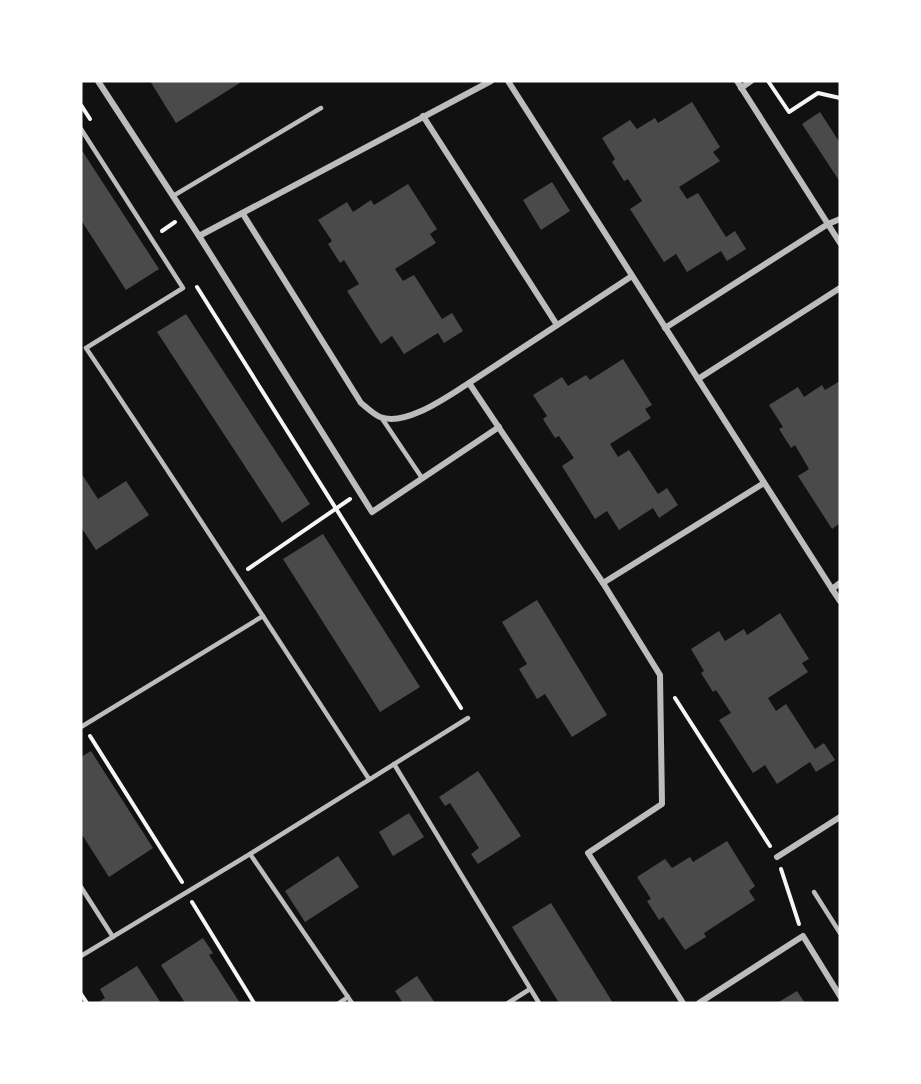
<svg xmlns="http://www.w3.org/2000/svg" width="921" height="1084" font-family="'Roboto Serif',serif">
<style>
.building{fill:#4a4a4a}
.lines{fill:none;stroke-linecap:round;stroke-linejoin:round}
.path{stroke:#f5f5f5;stroke-width:4}
.service{stroke:#bcbcbc;stroke-width:4.5}
.minor{stroke:#bcbcbc;stroke-width:6}
</style>
<rect width="100%" height="100%" fill="#111"/>
<!-- building -->
<g class="building">
<polygon points="150,81 243,81 176,123"/>
<polygon points="692,102 720,147 713,152 720,161 679,187 687,199 698,193 726,237 735,231 746,249 727,261 721,251 687,272 676,254 664,262 630,209 642,201 628,179 624,181 612,162 615,159 602,138 630,120 637,129 655,118 658,123"/>
<polygon points="820,112 840,143 840,182 802,124"/>
<polygon points="81,149 159,269 126,290 81,220"/>
<polygon points="552,182 570,211 541,230 523,200"/>
<polygon points="408,184 437,229 430,234 436,243 395,269 403,281 414,275 442,319 452,313 463,331 444,343 438,333 404,354 392,336 381,344 347,291 359,284 344,260 340,263 328,244 332,241 318,220 347,202 353,212 371,200 374,205"/>
<polygon points="186,314 310,504 282,523 157,332"/>
<polygon points="623,359 652,405 645,409 651,418 610,444 618,457 629,450 658,494 667,488 678,505 659,518 653,508 619,530 607,511 595,519 562,466 574,458 559,436 555,438 543,419 547,416 533,395 562,377 568,386 586,375 590,380"/>
<polygon points="840,381 840,523 832,529 798,476 809,469 795,445 791,448 779,429 783,427 769,405 798,387 804,397 822,385 825,390"/>
<polygon points="81,473 98,499 126,481 149,515 96,550 81,527"/>
<polygon points="323,534 420,687 380,712 283,559"/>
<polygon points="537,600 607,715 572,737 545,694 537,699 519,669 527,664 502,622"/>
<polygon points="780,613 809,659 802,663 808,672 768,698 776,711 786,704 815,749 824,743 835,760 816,772 810,762 777,784 765,765 753,773 719,720 731,713 716,690 713,692 701,673 704,671 691,649 719,631 725,641 744,629 747,635"/>
<polygon points="91,751 153,848 109,877 81,833 81,757"/>
<polygon points="478,771 521,836 478,864 471,854 479,848 450,803 445,806 439,797"/>
<polygon points="409,813 424,837 393,856 379,832"/>
<polygon points="727,841 755,886 749,891 755,900 704,933 706,937 685,950 663,917 659,920 647,901 651,899 637,877 665,859 672,868 690,857 693,862"/>
<polygon points="338,856 359,887 305,922 285,891"/>
<polygon points="551,903 613,1003 559,1003 512,927"/>
<polygon points="203,938 213,953 209,955 240,1003 185,1003 161,965"/>
<polygon points="137,966 161,1003 97,1003 105,998 100,989"/>
<polygon points="417,976 435,1003 403,1003 395,991"/>
<polygon points="797,991 805,1003 777,1003"/>
</g>
<g class="lines">
<!-- path -->
<g class="path">
<polyline points="768,81 789,112 818,93 840,98"/>
<polyline points="81,105 90,119"/>
<polyline points="162,231 175,222"/>
<polyline points="197,287 461,708"/>
<polyline points="248,569 350,499"/>
<polyline points="675,698 770,846"/>
<polyline points="90,736 182,882"/>
<polyline points="781,869 799,924"/>
<polyline points="192,902 254,1003"/>
<polyline points="81,994 87,1003"/>
</g>
<!-- service -->
<g class="service">
<path d="M81 129 183 288 86 348C182 490 275 635 369 779"/>
<polyline points="173,196 321,108"/>
<polyline points="381,417 422,478"/>
<polyline points="81,727 263,616"/>
<polyline points="394,764 539,1003"/>
<polyline points="250,854 352,1003"/>
<polyline points="81,887 113,937"/>
<polyline points="814,892 840,933"/>
<polyline points="81,956 250,854 468,718"/>
<polyline points="339,1003 348,997"/>
<polyline points="508,1003 530,989"/>
</g>
<!-- minor -->
<g class="minor">
<polyline points="98,81 199,236 372,512 499,427"/>
<polyline points="508,81 832,589 840,583"/>
<polyline points="737,81 840,243"/>
<polyline points="741,88 751,81"/>
<polyline points="423,116 557,325"/>
<path d="M243 214 361 403C366 407 373 414 380 417 406 427 448 396 469 383L603 583 764 483"/>
<polyline points="199,236 491,81"/>
<polyline points="665,328 828,224 840,219"/>
<polyline points="698,379 840,288"/>
<polyline points="469,383 632,276"/>
<polyline points="603,583 660,675 662,804 588,853 683,1003"/>
<polyline points="832,589 840,601"/>
<polyline points="777,857 840,817"/>
<polyline points="699,1003 803,936 840,996"/>
</g>
</g>
<!-- border -->
<rect width="921" height="1084" fill="none" stroke="#ffffff" stroke-width="165"/>
</svg>
